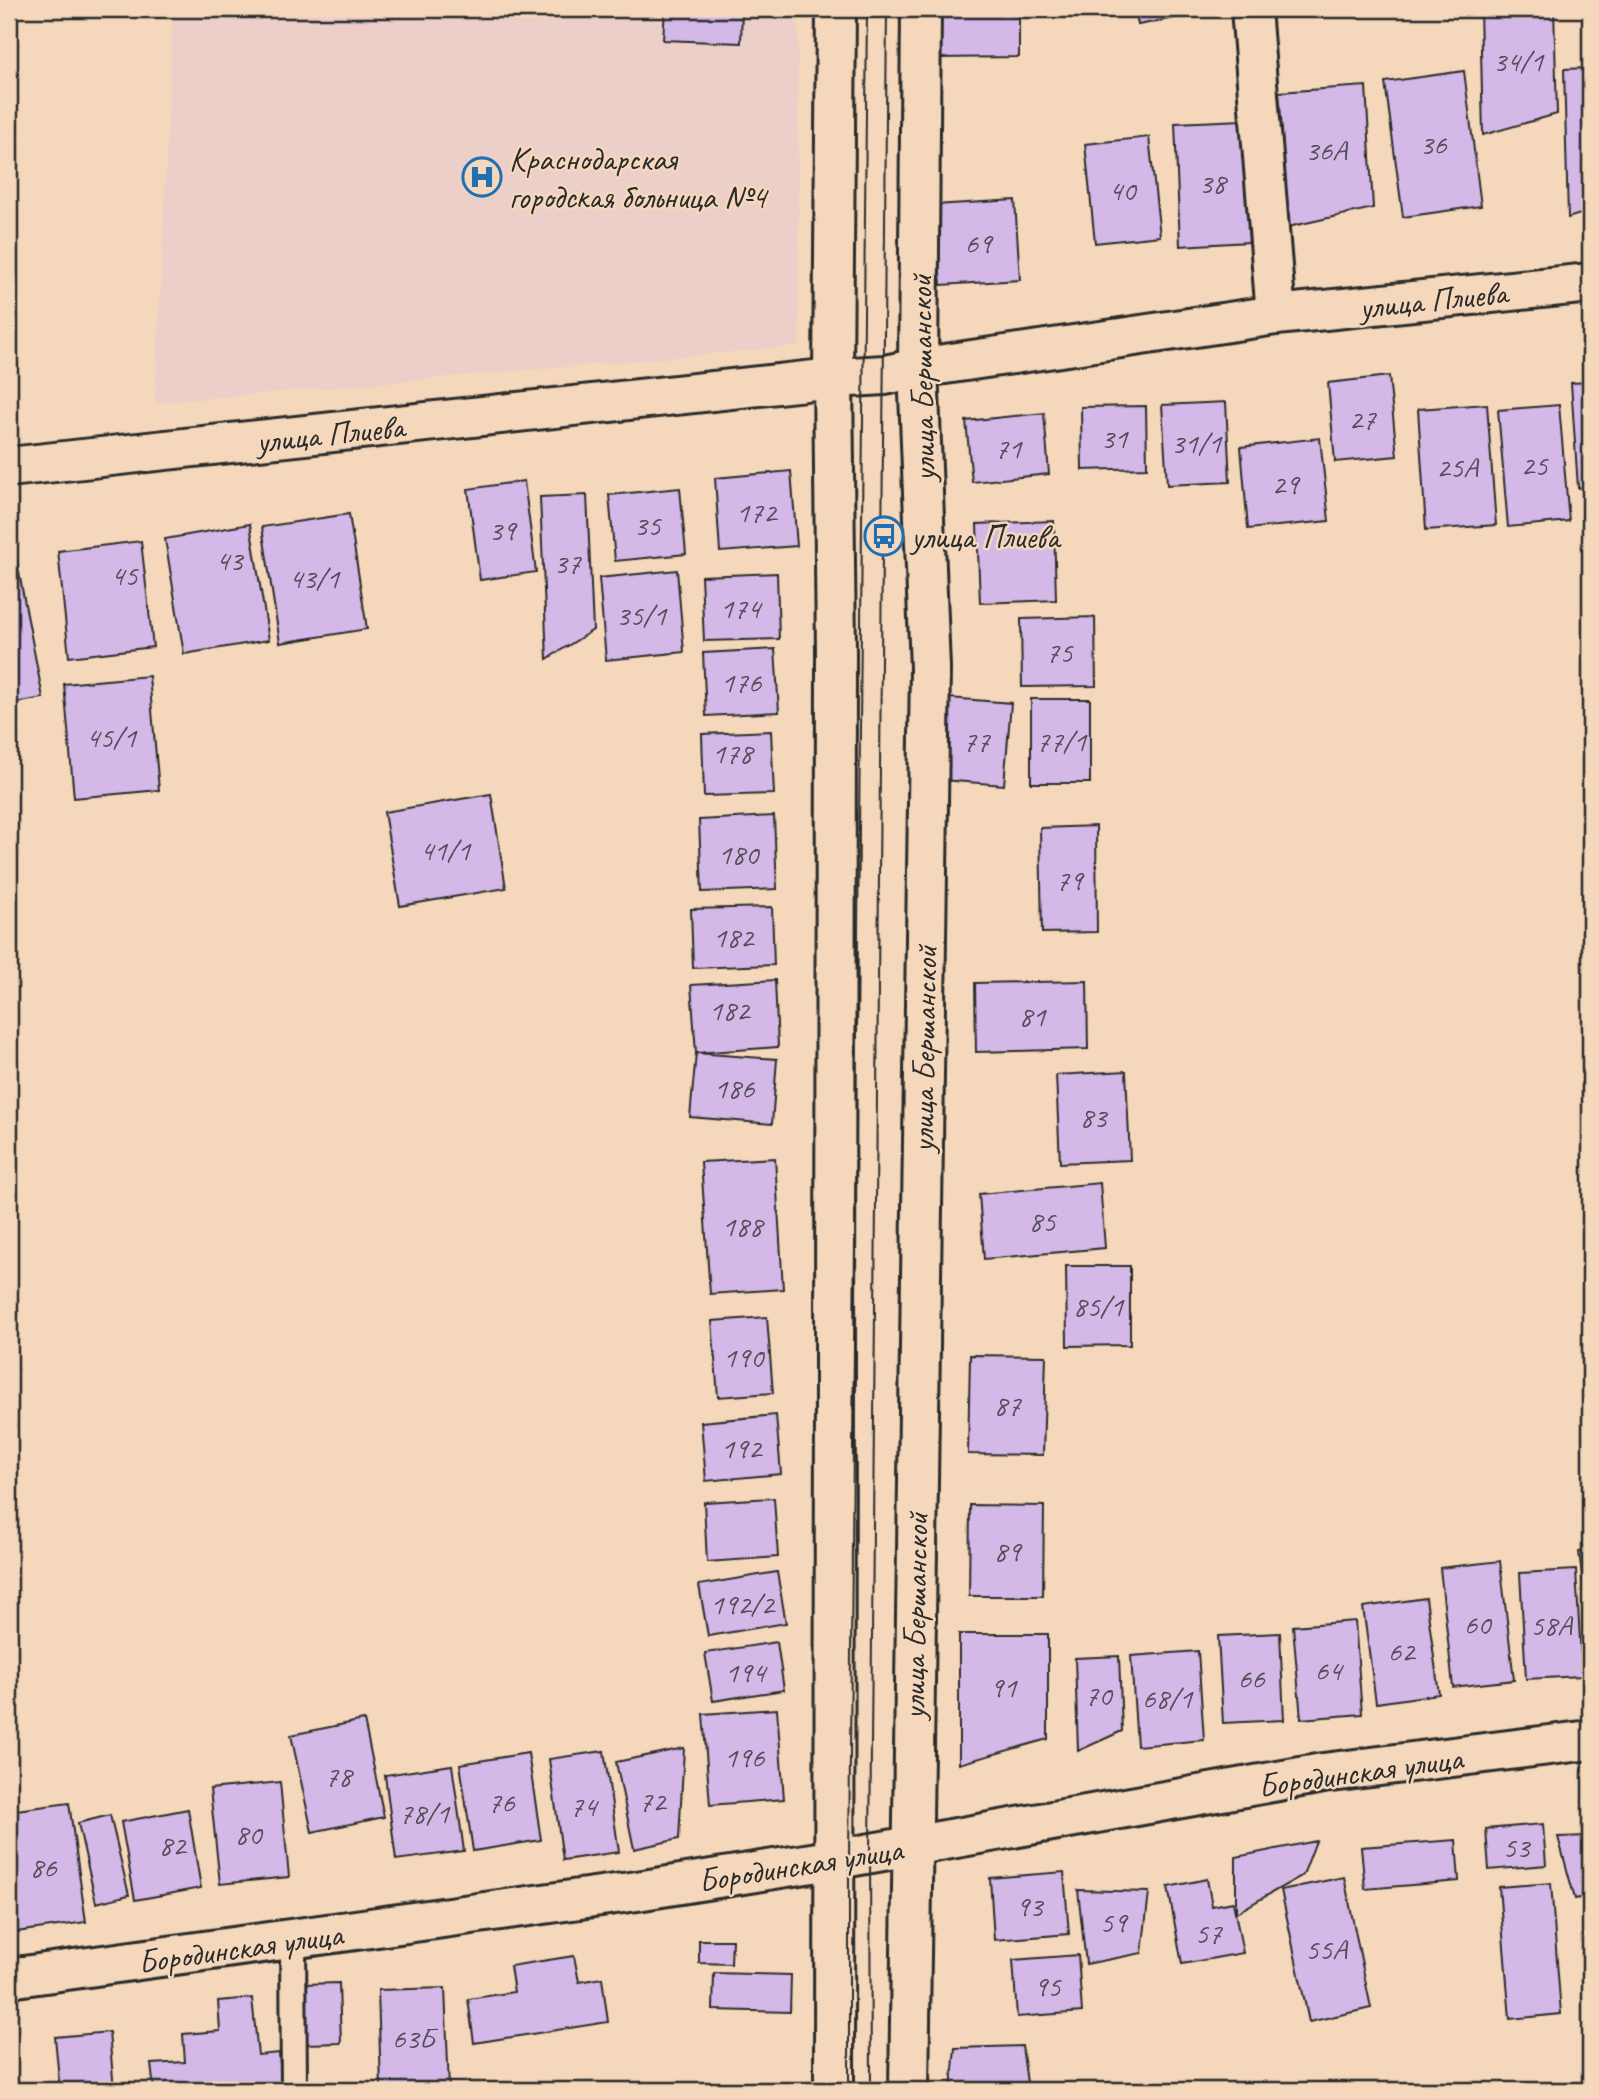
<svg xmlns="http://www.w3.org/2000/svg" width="1599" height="2099" font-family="Caveat,sans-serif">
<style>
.built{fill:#ebcfc8}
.building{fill:#d4b9e8;stroke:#2b2b2b;stroke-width:2}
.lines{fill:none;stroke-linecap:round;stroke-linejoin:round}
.lane-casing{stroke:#2b2b2b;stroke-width:30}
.street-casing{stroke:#2b2b2b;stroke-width:44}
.secondary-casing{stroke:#2b2b2b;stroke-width:44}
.lane{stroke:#f5d8bb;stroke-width:24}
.street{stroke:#f5d8bb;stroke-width:38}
.secondary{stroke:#f5d8bb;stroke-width:38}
.tram{stroke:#2b2b2b;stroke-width:2}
.labels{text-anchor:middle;stroke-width:5;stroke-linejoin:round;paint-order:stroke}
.number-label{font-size:30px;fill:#554e5a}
.poi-label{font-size:33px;fill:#2b2b2b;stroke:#f5d8bb;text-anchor:start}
.street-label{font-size:33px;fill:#2b2b2b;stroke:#f5d8bb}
</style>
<rect width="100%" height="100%" fill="#f5d8bb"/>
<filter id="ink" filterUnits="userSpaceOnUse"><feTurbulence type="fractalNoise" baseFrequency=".0143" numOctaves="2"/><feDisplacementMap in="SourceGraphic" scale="14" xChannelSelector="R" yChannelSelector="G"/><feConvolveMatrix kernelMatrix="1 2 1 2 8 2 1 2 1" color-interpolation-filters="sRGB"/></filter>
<g filter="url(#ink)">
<!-- built -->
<polygon class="built" points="173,9 798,9 799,346 155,403"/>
<!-- building -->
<g class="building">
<polygon points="665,9 742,9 741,43 663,40"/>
<polygon points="935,9 1019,9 1019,57 936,58"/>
<polygon points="1135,9 1221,9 1138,25"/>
<polygon points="1480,9 1554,9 1557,114 1483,135"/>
<polygon points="1590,68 1590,211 1568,218 1564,69"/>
<polygon points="1464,71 1481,206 1403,217 1385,82"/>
<polygon points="1366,86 1373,208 1288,227 1279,92"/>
<polygon points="1243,120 1249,242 1180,246 1175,123"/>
<polygon points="1149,137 1160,236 1095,243 1085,144"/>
<polygon points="1015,200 1020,280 941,285 935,205"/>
<polygon points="1389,376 1397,456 1335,462 1328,383"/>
<polygon points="1590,382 1590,487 1578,488 1571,383"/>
<polygon points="1226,402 1230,482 1167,485 1162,405"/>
<polygon points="1487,404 1496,525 1426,530 1418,409"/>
<polygon points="1559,405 1569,521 1508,527 1498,410"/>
<polygon points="1146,406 1147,468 1082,470 1081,407"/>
<polygon points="1044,413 1049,474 972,482 966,421"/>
<polygon points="1320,438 1329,521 1248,529 1241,447"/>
<polygon points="791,471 797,546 720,552 715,478"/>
<polygon points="524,481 536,572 480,580 468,489"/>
<polygon points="680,488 686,554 615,561 609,495"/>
<polygon points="587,495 593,630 547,659 540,497"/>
<polygon points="349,514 367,629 280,643 262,527"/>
<polygon points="1054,521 1056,600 980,603 977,524"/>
<polygon points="250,524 269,640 184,654 165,539"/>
<polygon points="141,541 153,647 69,657 58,551"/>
<polygon points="16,557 43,698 9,704 9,559"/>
<polygon points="677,570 684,652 606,660 599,578"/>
<polygon points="777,573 779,639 704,641 701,576"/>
<polygon points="1095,617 1096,686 1022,687 1021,619"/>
<polygon points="775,649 779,712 706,716 703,653"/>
<polygon points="149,676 159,790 74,798 64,684"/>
<polygon points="949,698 1011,703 1004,785 942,780"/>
<rect x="1031" y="699" width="59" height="84"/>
<polygon points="771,731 774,794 704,796 702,734"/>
<polygon points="491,794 506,888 400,906 384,812"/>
<polygon points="774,816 777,889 702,892 699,820"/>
<polygon points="1096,826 1097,932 1042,933 1040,828"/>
<polygon points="772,907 774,965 693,968 691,909"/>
<polygon points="775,980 778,1047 696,1053 691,985"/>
<polygon points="1087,981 1088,1049 976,1052 975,983"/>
<polygon points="696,1053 777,1059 772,1124 690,1117"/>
<polygon points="1126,1071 1130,1160 1060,1163 1056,1075"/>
<polygon points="775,1158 783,1289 710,1294 701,1162"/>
<polygon points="1100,1183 1105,1248 984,1259 979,1194"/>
<polygon points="1066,1266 1130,1266 1130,1345 1067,1346"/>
<polygon points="767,1317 773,1393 718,1397 712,1321"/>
<polygon points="970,1355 1046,1356 1043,1455 968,1454"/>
<polygon points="776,1415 781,1474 706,1481 701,1422"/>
<polygon points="774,1498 778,1557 707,1562 704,1502"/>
<polygon points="970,1505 1044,1506 1043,1596 969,1596"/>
<polygon points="1590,1550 1590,1632 1579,1552"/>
<polygon points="1500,1561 1514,1680 1453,1687 1440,1568"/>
<polygon points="1576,1570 1582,1676 1526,1679 1520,1573"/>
<polygon points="777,1572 786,1623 708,1636 699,1585"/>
<polygon points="1426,1598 1439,1694 1376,1703 1363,1607"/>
<polygon points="1355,1621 1362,1714 1301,1719 1293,1626"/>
<polygon points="1280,1633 1284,1720 1223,1723 1218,1636"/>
<polygon points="959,1634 1048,1634 1048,1739 959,1764"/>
<polygon points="777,1642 784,1690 713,1701 705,1653"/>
<polygon points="1198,1651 1204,1740 1137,1746 1131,1656"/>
<polygon points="1119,1656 1122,1731 1078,1751 1075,1658"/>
<polygon points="777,1709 784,1799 710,1805 703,1714"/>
<polygon points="364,1720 384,1817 312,1832 291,1735"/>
<polygon points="684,1748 679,1839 634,1849 616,1762"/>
<polygon points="604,1751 619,1852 563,1860 549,1759"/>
<polygon points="528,1753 541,1840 473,1851 460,1764"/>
<polygon points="452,1765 464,1851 396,1860 385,1775"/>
<polygon points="280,1782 289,1877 220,1884 210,1789"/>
<polygon points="69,1803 86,1922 9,1933 9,1811"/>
<polygon points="188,1809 201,1888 135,1900 121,1822"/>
<polygon points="110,1815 129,1895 96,1903 78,1823"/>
<polygon points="1543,1824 1546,1865 1489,1870 1486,1829"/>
<polygon points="1590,1836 1590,1896 1575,1899 1558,1837"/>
<polygon points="1456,1840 1459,1881 1365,1889 1361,1847"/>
<polygon points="1316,1841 1303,1875 1236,1913 1236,1857"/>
<polygon points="1064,1872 1069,1934 994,1940 990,1878"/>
<polygon points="1344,1877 1371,2008 1309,2022 1281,1890"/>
<polygon points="1207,1879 1212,1906 1233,1902 1243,1953 1182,1964 1168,1887"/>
<polygon points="1551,1883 1561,2014 1510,2019 1499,1887"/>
<polygon points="1078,1890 1149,1892 1142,1953 1086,1964"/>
<polygon points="699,1940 732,1940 731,1964 699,1963"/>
<polygon points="1078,1955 1082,2012 1017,2017 1013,1960"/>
<polygon points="574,1956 579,1982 602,1978 608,2022 474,2043 468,1999 514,1992 510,1966"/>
<polygon points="714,1973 791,1975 790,2012 713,2010"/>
<polygon points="339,1983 341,2043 305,2044 303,1984"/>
<polygon points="445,1988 449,2090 415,2090 415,2087 381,2088 378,1990"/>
<polygon points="252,1998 258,2055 279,2053 282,2090 154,2090 151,2064 185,2062 183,2034 220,2031 218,2001"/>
<polygon points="109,2032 114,2090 60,2090 55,2037"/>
<polygon points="1022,2046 1028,2090 951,2090 955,2048"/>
</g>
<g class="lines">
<!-- lane casing -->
<g class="lane-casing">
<polyline id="lane" points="293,1940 294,2090"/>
</g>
<!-- street casing -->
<g class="street-casing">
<g id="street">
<polyline points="1251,9 1276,315"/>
<polyline points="9,1978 637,1891 849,1857 1323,1773 1590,1740"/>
<polyline points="834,2090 836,653 833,378 836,9"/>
<polyline points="909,2090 930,668 918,368 921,9"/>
</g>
</g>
<!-- secondary casing -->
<g class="secondary-casing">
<polyline id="secondary" points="9,467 833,378 885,375 918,368 1276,315 1590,283"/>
</g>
<!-- lane -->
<use href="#lane" class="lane"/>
<!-- street -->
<use href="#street" class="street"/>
<!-- secondary -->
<use href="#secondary" class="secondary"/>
<!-- tram -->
<g class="tram">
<polyline points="849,2090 849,1857 867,9"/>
<polyline points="871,2090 870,1853 887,9"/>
</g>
</g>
</g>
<!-- icons -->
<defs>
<g id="hospital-ring" transform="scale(2.0125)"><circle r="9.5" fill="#f5d8bb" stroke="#1f6fb2" stroke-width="1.5"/><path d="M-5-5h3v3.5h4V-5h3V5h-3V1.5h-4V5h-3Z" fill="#1f6fb2"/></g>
<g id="bus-ring" transform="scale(2.0125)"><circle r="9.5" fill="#f5d8bb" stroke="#1f6fb2" stroke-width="1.5"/><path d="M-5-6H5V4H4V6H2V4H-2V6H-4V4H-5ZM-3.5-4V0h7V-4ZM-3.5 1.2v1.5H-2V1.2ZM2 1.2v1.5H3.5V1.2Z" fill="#1f6fb2"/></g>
</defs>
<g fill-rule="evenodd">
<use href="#hospital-ring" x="482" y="177"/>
<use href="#bus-ring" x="884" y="536"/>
</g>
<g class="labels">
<!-- number labels -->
<g class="number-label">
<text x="1518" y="71">34/1</text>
<text x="1433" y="154">36</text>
<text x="1326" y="160">36А</text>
<text x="1212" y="193">38</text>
<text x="1122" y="200">40</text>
<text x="978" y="253">69</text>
<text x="1362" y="429">27</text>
<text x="1114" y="448">31</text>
<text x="1196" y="453">31/1</text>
<text x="1008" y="458">71</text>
<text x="1534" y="475">25</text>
<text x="1457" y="477">25А</text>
<text x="1285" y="494">29</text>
<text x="756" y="522">172</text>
<text x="647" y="535">35</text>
<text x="502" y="540">39</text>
<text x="229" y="570">43</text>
<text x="567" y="573">37</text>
<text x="124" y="585">45</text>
<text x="314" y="588">43/1</text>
<text x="740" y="618">174</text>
<text x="641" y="625">35/1</text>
<text x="1059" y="662">75</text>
<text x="741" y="692">176</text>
<text x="111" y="747">45/1</text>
<text x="976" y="751">77</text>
<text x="1061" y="751">77/1</text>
<text x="732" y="763">178</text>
<text x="445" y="860">41/1</text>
<text x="738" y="864">180</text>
<text x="1069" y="890">79</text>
<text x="733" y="947">182</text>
<text x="729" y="1020">182</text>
<text x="1032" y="1026">81</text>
<text x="734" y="1098">186</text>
<text x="1093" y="1127">83</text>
<text x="1042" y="1231">85</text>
<text x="742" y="1236">188</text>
<text x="1098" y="1316">85/1</text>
<text x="743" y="1367">190</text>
<text x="1007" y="1415">87</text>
<text x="741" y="1458">192</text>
<text x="1007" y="1561">89</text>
<text x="742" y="1614">192/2</text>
<text x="1477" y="1634">60</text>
<text x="1551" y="1635">58А</text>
<text x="1401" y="1661">62</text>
<text x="1328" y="1680">64</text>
<text x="745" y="1682">194</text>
<text x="1251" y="1688">66</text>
<text x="1003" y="1697">91</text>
<text x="1098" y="1705">70</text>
<text x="1167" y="1708">68/1</text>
<text x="744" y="1767">196</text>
<text x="338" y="1786">78</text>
<text x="652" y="1811">72</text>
<text x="501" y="1812">76</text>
<text x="583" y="1816">74</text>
<text x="424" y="1823">78/1</text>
<text x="248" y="1844">80</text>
<text x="172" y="1855">82</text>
<text x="1516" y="1857">53</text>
<text x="43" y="1877">86</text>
<text x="1029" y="1916">93</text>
<text x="1113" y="1932">59</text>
<text x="1208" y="1943">57</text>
<text x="1326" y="1959">55А</text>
<text x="1047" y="1996">95</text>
<text x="413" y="2048">63Б</text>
</g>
<!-- poi labels -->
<g class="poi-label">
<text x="509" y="170">Краснодарская<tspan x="509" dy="38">городская больница №4</tspan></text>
<text x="911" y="548">улица Плиева</text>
</g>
<!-- street labels -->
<g class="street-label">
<text transform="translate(1433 299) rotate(-6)" y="12">улица Плиева</text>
<text transform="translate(921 378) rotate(-91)" y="12">улица Бершанской</text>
<text transform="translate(330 433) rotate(-6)" y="12">улица Плиева</text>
<text transform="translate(923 1049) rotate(-89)" y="12">улица Бершанской</text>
<text transform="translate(914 1616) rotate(-89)" y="12">улица Бершанской</text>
<text transform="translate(1360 1771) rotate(-8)" y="12">Бородинская улица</text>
<text transform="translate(800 1864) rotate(-9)" y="12">Бородинская улица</text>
<text transform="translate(240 1947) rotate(-8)" y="12">Бородинская улица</text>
</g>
</g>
<!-- margin -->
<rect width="1599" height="2099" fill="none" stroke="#f5d8bb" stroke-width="35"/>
<rect x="18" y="18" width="1564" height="2064" fill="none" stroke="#2b2b2b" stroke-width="2.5" filter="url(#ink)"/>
</svg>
